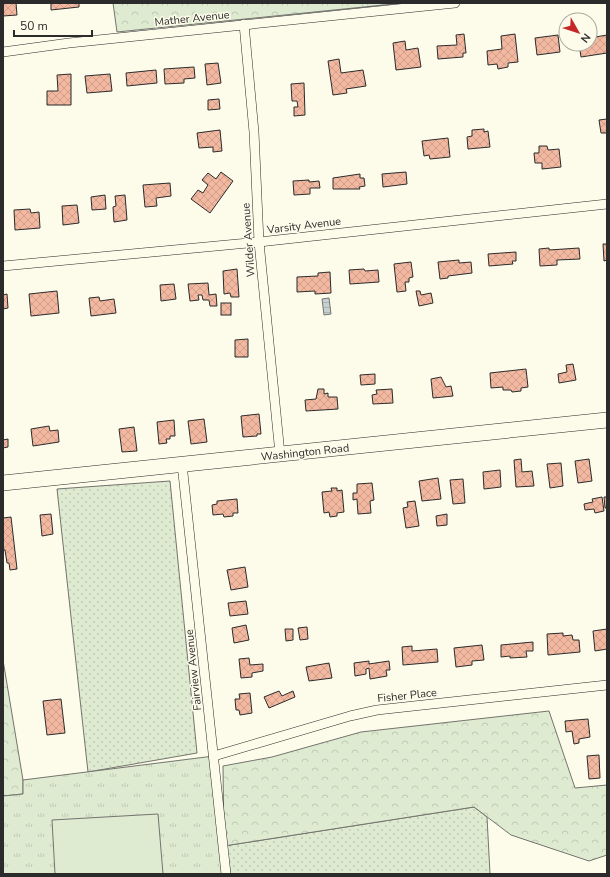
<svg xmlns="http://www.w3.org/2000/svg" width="610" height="877" font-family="'Nunito Sans',sans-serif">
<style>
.grass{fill:url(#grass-dots);stroke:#74746e}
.forest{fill:url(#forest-crowns);stroke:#74746e}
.park{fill:url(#park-tufts);stroke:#74746e}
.pitch{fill:#deebd1;stroke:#74746e}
.water{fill:url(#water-rules);stroke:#74746e}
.building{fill:url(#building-cross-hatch);stroke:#2b2b2b}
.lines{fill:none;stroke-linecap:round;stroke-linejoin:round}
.minor-casing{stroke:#2b2b2b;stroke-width:10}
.primary-casing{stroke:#2b2b2b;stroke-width:16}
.minor{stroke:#fdfbea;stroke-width:9}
.primary{stroke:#fdfbea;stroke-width:15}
.labels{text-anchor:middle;stroke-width:3;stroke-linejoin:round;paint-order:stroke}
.street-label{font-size:11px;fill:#2b2b2b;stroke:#fdfbea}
</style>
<defs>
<pattern id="grass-dots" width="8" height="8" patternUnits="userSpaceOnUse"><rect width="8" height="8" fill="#deebd1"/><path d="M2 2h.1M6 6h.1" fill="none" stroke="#bfcab4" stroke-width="1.8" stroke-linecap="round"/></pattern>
<pattern id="forest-crowns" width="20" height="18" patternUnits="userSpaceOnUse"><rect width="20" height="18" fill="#deebd1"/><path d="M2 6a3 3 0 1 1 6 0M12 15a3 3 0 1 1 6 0" fill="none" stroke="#bfcab4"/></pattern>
<pattern id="park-tufts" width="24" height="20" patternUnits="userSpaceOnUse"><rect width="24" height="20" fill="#deebd1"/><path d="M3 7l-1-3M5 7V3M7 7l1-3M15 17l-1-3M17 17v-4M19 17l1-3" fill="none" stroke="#bfcab4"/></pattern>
<pattern id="water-rules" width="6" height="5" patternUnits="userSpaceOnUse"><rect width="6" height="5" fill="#c7d0d0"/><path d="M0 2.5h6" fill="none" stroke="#abb3b3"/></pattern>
<pattern id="building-cross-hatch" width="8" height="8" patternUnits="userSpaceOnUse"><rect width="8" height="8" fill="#f2b8a0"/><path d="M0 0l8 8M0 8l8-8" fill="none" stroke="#d09e8a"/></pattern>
</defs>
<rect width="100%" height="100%" fill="#fdfbea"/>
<!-- grass -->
<g class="grass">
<polygon points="170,481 197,753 88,772 57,489"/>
<polygon points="474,807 487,817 490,874 227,874 224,846"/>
</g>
<!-- forest -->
<g class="forest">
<polygon points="113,3 403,3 117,32"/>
<polygon points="3,660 23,780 23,794 3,796"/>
<polygon points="549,711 575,788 607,785 607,855 589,861 511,835 474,807 224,846 223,766 272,757 361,732"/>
</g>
<!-- park -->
<polygon class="park" points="214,756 226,874 3,874 3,796 23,794 23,780"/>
<!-- pitch -->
<polygon class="pitch" points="158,814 163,874 55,874 52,820"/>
<!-- water -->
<polygon class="water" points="329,298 331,314 324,315 322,299"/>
<!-- building -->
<g class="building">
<polygon points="3,3 16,3 17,15 3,16"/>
<polygon points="51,3 79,3 79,7 51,10"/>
<polygon points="464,34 466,53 463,53 463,57 438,59 437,46 457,45 456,35"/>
<polygon points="515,34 518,62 508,63 508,67 498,69 497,64 488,65 487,51 502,49 501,36"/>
<polygon points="558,35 560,52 537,55 535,38"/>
<polygon points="607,35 607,53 581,57 579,44 590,44 590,38"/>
<polygon points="405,41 406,50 418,48 421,67 396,70 393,43"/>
<polygon points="339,59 341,73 363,70 366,86 346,89 347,93 333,95 328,61"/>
<polygon points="218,63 221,83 207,85 205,64"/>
<polygon points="194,67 195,78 184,79 184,83 165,84 164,69"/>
<polygon points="156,70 157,83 127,86 126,73"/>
<polygon points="71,74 71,105 47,105 47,91 58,91 57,75"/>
<polygon points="110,74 112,91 87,93 85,76"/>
<polygon points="304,83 305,115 294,116 294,107 298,107 297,101 292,101 291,84"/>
<polygon points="219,99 220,109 208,110 208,100"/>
<polygon points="607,119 607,133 601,133 599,120"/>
<polygon points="484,129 484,132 488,131 490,147 468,149 467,137 472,136 472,130"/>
<polygon points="220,130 222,151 213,152 213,147 199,148 197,133"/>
<polygon points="448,138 450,157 430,159 429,155 424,156 422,141"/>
<polygon points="539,146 547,146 548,150 559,149 561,167 542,169 542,163 535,163 534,153 539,153"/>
<polygon points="221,172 233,181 210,213 191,199 198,190 203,193 208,185 202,180 208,173 216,179"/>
<polygon points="406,172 407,184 383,187 382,174"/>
<polygon points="360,174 360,178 364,178 365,186 359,187 360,189 333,189 333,178"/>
<polygon points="309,180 309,182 319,181 320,188 310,188 310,194 294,195 293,181"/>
<polygon points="170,183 171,196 156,198 157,206 145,207 143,185"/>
<polygon points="105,195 106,209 92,210 91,197"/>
<polygon points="125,195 127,220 114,222 113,207 116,206 115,196"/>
<polygon points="77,205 79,223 63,225 62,206"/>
<polygon points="30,209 31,213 39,212 40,228 15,230 14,210"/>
<polygon points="603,244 607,244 607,260 604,261"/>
<polygon points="549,248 549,250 579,248 580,259 557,260 557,265 540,266 539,249"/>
<polygon points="516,252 516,261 512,261 513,264 489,266 488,254"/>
<polygon points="459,260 459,263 471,262 472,273 448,276 448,278 440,279 438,262"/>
<polygon points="411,262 413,277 409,278 409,282 405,282 406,291 397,292 394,264"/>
<polygon points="237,269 239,297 231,297 230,293 224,294 223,271"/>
<polygon points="364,269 365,271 378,270 379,282 350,284 349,270"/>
<polygon points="330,272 331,293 315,294 315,291 297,292 297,277 318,276 318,273"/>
<polygon points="208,283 209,295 216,294 217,306 210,306 209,300 203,300 202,295 198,295 199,300 190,301 188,284"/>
<polygon points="174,284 176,299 161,301 160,285"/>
<polygon points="57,291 59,313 31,316 29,294"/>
<polygon points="416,291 420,291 421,295 431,293 433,303 419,306"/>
<polygon points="7,294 8,308 3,309 3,295"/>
<polygon points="99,297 100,301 114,299 116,313 91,316 89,298"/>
<rect x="221" y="303" width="10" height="12"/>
<polygon points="248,339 248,357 235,357 235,340"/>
<polygon points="573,364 576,380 559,383 558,374 567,372 566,365"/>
<polygon points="526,369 528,387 521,388 521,391 512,392 511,390 503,390 503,387 491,388 490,373"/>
<polygon points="375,374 375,384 361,385 360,375"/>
<polygon points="441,377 446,387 451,386 453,396 433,398 431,379"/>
<polygon points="318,389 324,389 324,394 328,393 328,397 337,397 338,409 306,411 305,400 316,399"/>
<polygon points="392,389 393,403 373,404 372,395 377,394 376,390"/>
<polygon points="259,414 261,434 257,434 257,436 243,437 241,416"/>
<polygon points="204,419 207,442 191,444 188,421"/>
<polygon points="174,420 175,436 170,436 170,439 166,439 167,443 159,444 157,422"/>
<polygon points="49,426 50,431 58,430 59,442 33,446 31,429"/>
<polygon points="134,427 137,451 122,452 119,429"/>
<polygon points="3,438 3,440 8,439 8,447 3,448"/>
<polygon points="521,459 522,472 532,471 534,486 516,487 514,460"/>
<polygon points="589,459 592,481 578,483 575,461"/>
<polygon points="561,463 563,486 550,488 547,464"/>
<polygon points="500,470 501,487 484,489 483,472"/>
<polygon points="438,478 441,499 422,501 419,481"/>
<polygon points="463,479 465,503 453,504 450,480"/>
<polygon points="372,483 374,500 370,501 371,513 358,514 357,499 353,500 353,493 357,493 357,484"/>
<polygon points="331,488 337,488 337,491 342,490 344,512 337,513 337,516 330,517 329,512 324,513 322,492 332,491"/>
<polygon points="602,497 604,511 595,513 594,509 585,510 584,504 593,502 592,499"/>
<polygon points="604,497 607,497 607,508 605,508"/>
<polygon points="237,499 238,513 233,513 233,516 224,517 223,514 213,515 212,505 217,504 217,501"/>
<polygon points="415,501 419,526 406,528 403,508 408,507 407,502"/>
<polygon points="51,514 53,534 42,536 40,515"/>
<polygon points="447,514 447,525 437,526 436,516"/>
<polygon points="11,517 17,569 10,570 9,563 7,563 5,550 3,550 3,518"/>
<polygon points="245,567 248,587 231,590 227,570"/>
<polygon points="246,601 248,614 230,616 228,603"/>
<polygon points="246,625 249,640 234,643 232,628"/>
<polygon points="307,627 308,639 300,640 298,628"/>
<polygon points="285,629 293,629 293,640 286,641"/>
<polygon points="607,629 607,649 595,651 593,631"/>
<polygon points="563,633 563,636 572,635 573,640 579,640 580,652 548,655 547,634"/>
<polygon points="533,642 533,651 526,651 527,657 510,658 510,656 501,657 501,645"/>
<polygon points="482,645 484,660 472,661 472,665 456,667 454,648"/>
<polygon points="412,646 412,651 437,649 438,662 403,665 402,647"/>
<polygon points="249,658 250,665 263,664 263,671 252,673 252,677 241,678 239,659"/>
<polygon points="369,661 369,664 389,661 390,670 386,670 387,676 370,679 369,668 366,669 366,674 355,676 354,663"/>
<polygon points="329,663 332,678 309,681 306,667"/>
<polygon points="279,691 282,696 293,691 295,697 269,708 264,697"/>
<polygon points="250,693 252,713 240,715 239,710 236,710 235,699 240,699 239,694"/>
<polygon points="61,699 65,733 47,735 43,701"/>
<polygon points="588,719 590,737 579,739 579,743 574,744 572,731 566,732 565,721"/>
<polygon points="599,755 600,778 589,779 587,756"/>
</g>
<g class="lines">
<!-- minor casing -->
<g class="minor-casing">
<g id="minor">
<polyline points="244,24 254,132 259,242 280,454"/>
<polyline points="3,52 69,43 455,3"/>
<polyline points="3,266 259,242 607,204"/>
<polyline points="182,464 226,874"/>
<polyline points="214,756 350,716 377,710 607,685"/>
</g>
</g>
<!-- primary casing -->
<g class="primary-casing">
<polyline id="primary" points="3,483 607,420"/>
</g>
<!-- minor -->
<use href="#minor" class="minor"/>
<!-- primary -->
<use href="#primary" class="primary"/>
</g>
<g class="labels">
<!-- street labels -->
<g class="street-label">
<text transform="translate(192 18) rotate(-6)" y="4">Mather Avenue</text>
<text transform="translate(304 225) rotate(-7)" y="4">Varsity Avenue</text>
<text transform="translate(248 240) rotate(-94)" y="4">Wilder Avenue</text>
<text transform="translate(305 452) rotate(-6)" y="4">Washington Road</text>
<text transform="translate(193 670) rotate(-96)" y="4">Fairview Avenue</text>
<text transform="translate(407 695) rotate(-6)" y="4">Fisher Place</text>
</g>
</g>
<!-- border -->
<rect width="610" height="877" fill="none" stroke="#2b2b2b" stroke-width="8"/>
<!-- north arrow -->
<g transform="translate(578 32) rotate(129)"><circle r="19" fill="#fdfbea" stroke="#a9a89e"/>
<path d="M0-3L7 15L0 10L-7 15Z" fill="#c62828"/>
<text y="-6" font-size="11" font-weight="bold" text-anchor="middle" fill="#2b2b2b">N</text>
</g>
<!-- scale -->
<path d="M14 30v6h78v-6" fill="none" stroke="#2b2b2b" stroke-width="2"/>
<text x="20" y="30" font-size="12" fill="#2b2b2b" stroke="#fdfbea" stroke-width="3" paint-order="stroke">50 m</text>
</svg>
